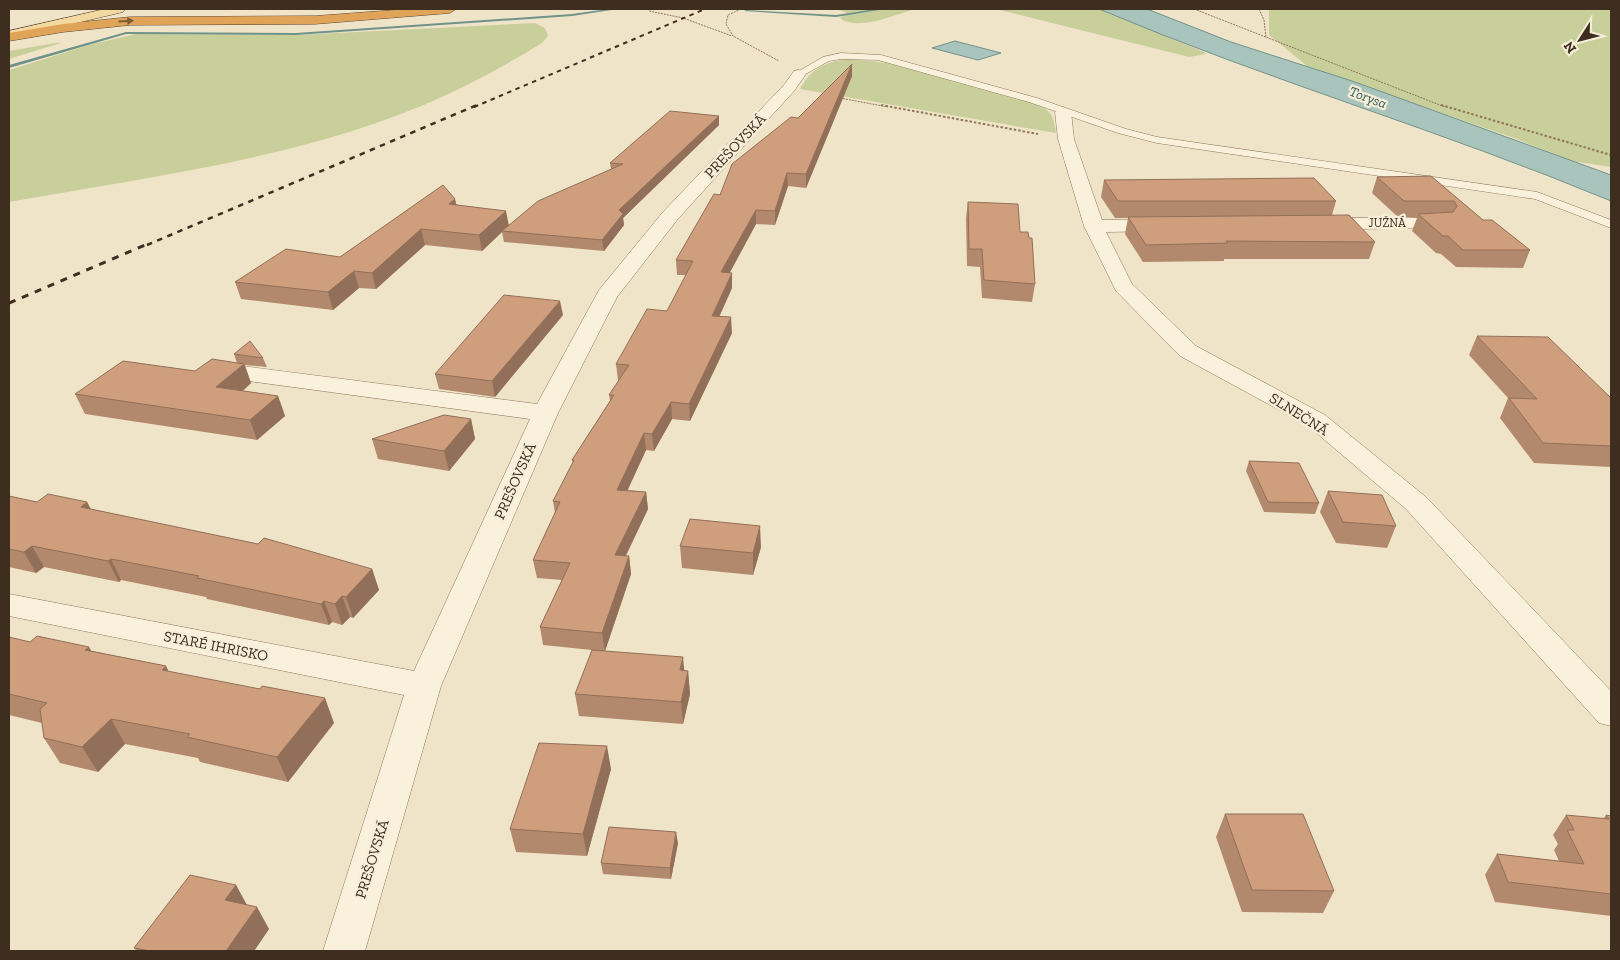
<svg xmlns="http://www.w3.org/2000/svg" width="1620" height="960" font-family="'Zilla Slab',serif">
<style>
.green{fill:#c9cf9b}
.water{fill:#a9c4bc;stroke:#6f938a}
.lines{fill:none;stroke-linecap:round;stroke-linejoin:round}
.stream{fill:#6f938a;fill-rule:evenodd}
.lane-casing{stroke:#8d765c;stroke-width:1}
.street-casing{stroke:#8d765c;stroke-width:1}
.primary-casing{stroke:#5b4430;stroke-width:1}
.highway-casing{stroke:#5b4430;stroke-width:1}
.path-far1{stroke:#8d765c;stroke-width:1;stroke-dasharray:2 1;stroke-linecap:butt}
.path{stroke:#8d765c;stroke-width:2;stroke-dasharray:2.5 2;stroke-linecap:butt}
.lane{fill:#faf1dc;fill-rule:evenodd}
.street{fill:#faf1dc;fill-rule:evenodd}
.primary{fill:#f3d9a0;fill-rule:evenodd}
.highway{fill:#e0a458;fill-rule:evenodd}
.rail-far2{stroke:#3d2e20;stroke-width:2;stroke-dasharray:4.5 4.5;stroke-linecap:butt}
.rail-far1{stroke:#3d2e20;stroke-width:2.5;stroke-dasharray:5.5 5.5;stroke-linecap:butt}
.rail{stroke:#3d2e20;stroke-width:3;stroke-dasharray:7 7;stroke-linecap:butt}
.wall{fill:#b2896c}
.shaded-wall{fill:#916f58}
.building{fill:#cf9f7d;stroke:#916f58}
.oneway{fill:#7e5d36}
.labels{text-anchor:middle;stroke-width:4.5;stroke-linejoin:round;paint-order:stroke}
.far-street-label{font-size:12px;fill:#3d2e20;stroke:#f7eed8}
.far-water-label{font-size:14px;font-style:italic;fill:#2f5d5a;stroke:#f7eed8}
.street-label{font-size:15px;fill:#3d2e20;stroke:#f7eed8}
</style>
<rect width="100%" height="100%" fill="#f0e4c8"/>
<!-- green -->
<g class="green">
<path d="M837 9H915C897 14 857 32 840 18L847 13Z"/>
<polygon points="996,9 1099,9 1204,52 1206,54 1189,57"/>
<polygon points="1269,9 1611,9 1611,167 1571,161 1514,138 1307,66 1269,35"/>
<path d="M535 23 545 28 548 36 542 43C495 72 445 98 393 117 272 162 136 179 9 202V70L89 45 136 34 297 35Z"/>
<polygon points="55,43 61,43 9,59 9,51"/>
<path d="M850 59 887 63 1030 102C1050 110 1053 112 1056 133L800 89C811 68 827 61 850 59Z"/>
</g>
<!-- water -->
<g class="water">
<path d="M1099 9H1147L1231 42 1355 82 1611 175V201C1443 131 1267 80 1099 9Z"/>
<polygon points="955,41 1001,53 978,60 932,48"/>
</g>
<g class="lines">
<!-- stream -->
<g class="stream">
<polygon points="608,9 618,9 572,16 296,35 126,34 9,68 9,65 126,32 296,33 572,14"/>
<polygon points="876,9 885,9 836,17 744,11 746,10 836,15"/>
</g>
<!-- lane casing -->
<g class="lane-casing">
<polygon id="lane" points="841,53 881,55 1037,98 1126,129 1157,137 1537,192 1611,220 1611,228 1535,199 1157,143 1118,133 1029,102 878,60 841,59 829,61 802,76 794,74 823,57"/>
</g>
<!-- street casing -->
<g class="street-casing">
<g id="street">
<polygon points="799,70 806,74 794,91 677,220 617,297 558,413 441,686 365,951 323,951 404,695 9,616 9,594 414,671 530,419 226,378 218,376 214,371 218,366 226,364 537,404 599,290 663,212 784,85 794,71"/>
<polygon points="1063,107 1071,112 1074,139 1102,220 1162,219 1169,221 1172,225 1169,229 1162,231 1106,232 1132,284 1196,346 1325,415 1426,497 1611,691 1611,726 1599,723 1406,509 1307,425 1180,356 1116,291 1084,226 1058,139 1055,112"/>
<polygon points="1439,217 1446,219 1449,223 1446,227 1320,230 1313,228 1310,224 1313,220 1320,218"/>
</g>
</g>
<!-- primary casing -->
<g class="primary-casing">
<polygon id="primary" points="105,9 125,9 123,12 9,39 9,31"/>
</g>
<!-- highway casing -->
<g class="highway-casing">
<polygon id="highway" points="409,9 456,9 450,13 315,24 130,25 63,32 9,41 9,33 63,24 130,17 315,16"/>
</g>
<!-- path-far1 -->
<g class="path-far1">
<polyline points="741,9 728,15 726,24 733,36 779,61"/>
<polyline points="1194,9 1445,107"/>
<polyline points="1259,9 1264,20 1266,38"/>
<polyline points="649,11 683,18 732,36"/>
<polyline points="840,98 888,107"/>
</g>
<!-- path -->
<g class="path">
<polyline points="881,105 1038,134"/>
<polyline points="1441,105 1611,155"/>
</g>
<!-- lane -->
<use href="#lane" class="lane"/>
<!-- street -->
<use href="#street" class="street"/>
<!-- primary -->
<use href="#primary" class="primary"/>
<!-- highway -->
<use href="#highway" class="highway"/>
<!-- rail-far2 -->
<polyline class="rail-far2" points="474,107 705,9"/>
<!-- rail-far1 -->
<polyline class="rail-far1" points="147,245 477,105"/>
<!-- rail -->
<polyline class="rail" points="9,303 150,243"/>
</g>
<!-- wall -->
<g class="wall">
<polygon points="852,64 852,76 806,188 788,186 775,225 756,224 730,272 732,288 719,316 732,333 690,421 672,419 654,451 646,450 627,490 646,492 648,509 626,556 629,556 631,574 605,651 688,671 690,694 683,724 579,716 575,694 592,650 543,645 540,627 562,580 537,578 533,560 555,513 553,501 573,463 572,460 610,401 609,395 619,380 618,380 616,364 667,311 686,275 677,275 676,260 720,195"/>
<polygon points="719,116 719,125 623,218 624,225 604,251 504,242 502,232 482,251 425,245 376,289 359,288 333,310 241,299 235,282 340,257 455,199 456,204 508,226 611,169 610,163"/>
<polygon points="1431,176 1483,220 1530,250 1523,268 1456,267 1441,254 1436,253 1412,231 1417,218 1398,217 1372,193 1377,177"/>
<polygon points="1104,180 1336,201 1332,215 1375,242 1369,259 1224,259 1224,261 1143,262 1125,234 1128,218 1115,218 1101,197"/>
<polygon points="968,202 1035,284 1032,302 982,298 980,267 967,266 966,218"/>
<polygon points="563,315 495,397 439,389 435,374"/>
<polygon points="1477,336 1611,398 1611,467 1534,463 1500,418 1508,398 1469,355"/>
<polygon points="234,354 263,358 267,367 245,365 251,383 243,391 278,396 285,416 257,440 85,414 75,394 237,363"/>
<polygon points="471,419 475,439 449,471 378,459 372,439"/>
<polygon points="1249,461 1319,503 1315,514 1264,512 1246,471"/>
<polygon points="1328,491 1396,526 1387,548 1336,543 1320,512"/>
<polygon points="9,496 37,502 87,502 91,509 372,569 379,590 353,618 350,617 342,625 332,622 329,625 207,599 206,597 121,580 119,582 44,567 36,573 9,567"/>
<polygon points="680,546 761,547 753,575 682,568"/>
<polygon points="9,637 30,642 92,651 166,666 168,671 334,723 288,782 200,762 198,758 125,744 98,772 60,763 44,738 42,723 9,715"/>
<polygon points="611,769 587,856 516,852 510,829"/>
<polygon points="1225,814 1334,891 1323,913 1242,912 1216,837"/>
<polygon points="1566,815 1603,819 1606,815 1611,816 1611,916 1495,902 1485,875 1497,854 1559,861 1554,850 1558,844 1553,835"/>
<polygon points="678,843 671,879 603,874 601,863"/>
<polygon points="236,885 246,904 269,929 254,951 137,951 134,948"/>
</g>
<!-- shaded-wall -->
<g class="shaded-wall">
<polygon points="852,64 852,76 806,188 806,174"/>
<polygon points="719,116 719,125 623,218 624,225 604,251 602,240 619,210"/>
<polygon points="787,173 788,186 775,225 775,211"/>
<polygon points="455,199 458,214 449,204"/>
<polygon points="756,210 756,224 722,287 721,272"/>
<polygon points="506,211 509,226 502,231 502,232 482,251 479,235"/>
<polygon points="421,229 425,245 376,289 372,273"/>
<polygon points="354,271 359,288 333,310 328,292"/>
<polygon points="732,273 732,288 713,331 712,316"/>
<polygon points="560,301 563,315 495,397 492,381"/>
<polygon points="731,317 732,333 690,421 689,404"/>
<polygon points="244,364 251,383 224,407 216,387"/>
<polygon points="278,396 285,416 257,440 250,420"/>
<polygon points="671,402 672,419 654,451 652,434"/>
<polygon points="471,419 475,439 449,471 444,451"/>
<polygon points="644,433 646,450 620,507 617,490"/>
<polygon points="646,492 648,509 617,573 615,555"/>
<polygon points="87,502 97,523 81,507"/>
<polygon points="760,526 761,547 753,575 753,553"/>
<polygon points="32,546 44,567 36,573 24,552"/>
<polygon points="629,556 631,574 605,651 602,633"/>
<polygon points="111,559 121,580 119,582 108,561"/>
<polygon points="372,569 379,590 353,618 346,597"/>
<polygon points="342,596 350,617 342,625 335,604"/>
<polygon points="324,601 332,622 329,625 321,604"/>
<polygon points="89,647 103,671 85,650"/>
<polygon points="683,657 685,679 680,670"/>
<polygon points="166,666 178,691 162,670"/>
<polygon points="688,671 690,694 683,724 681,702"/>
<polygon points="325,698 334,723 288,782 277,757"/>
<polygon points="111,719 125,744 98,772 82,747"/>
<polygon points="607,746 611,769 587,856 583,834"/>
<polygon points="676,832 678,843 671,879 670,868"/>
<polygon points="236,885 248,907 225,900"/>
<polygon points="257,907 269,929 254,951 226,951"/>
</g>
<!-- building -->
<g class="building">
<polygon points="852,64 806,174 787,173 775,211 756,210 721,272 732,273 712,316 731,317 689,404 671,402 652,434 644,433 617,490 646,492 615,555 629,556 602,633 540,627 570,563 533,560 560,502 553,501 574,460 572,460 614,395 609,395 629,365 616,364 647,309 667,311 693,261 676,260 714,194 720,195 732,164 791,117 798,118"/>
<polygon points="670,111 719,116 619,210 623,214 602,240 502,231 538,201 623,164 610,163"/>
<polygon points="1431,176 1483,220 1492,220 1530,250 1463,250 1448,236 1443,236 1418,214 1453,212 1457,206 1454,201 1404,201 1377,177"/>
<polygon points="1314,178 1336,201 1118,201 1104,180"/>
<polygon points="443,185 455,199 449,204 506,211 479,235 421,229 372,273 354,271 328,292 235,282 286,249 340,257"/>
<polygon points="968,202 1018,204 1020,232 1028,232 1029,238 1032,238 1035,284 984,280 982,249 969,249"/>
<polygon points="1349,215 1375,242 1226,241 1228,243 1146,245 1128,217"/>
<polygon points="504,295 560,301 492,381 435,374"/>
<polygon points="1477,336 1548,337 1611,398 1611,446 1543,443 1509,398 1537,399"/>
<polygon points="250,341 263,358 234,354"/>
<polygon points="212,359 244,364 216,387 278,396 250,420 75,394 123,361 195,371"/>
<polygon points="444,415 471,419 444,451 372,439"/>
<polygon points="1249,461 1299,463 1319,503 1268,502"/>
<polygon points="1328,491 1382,495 1396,526 1343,522"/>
<polygon points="48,494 87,502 81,507 258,544 264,538 372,569 346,597 342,596 335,604 324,601 321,604 197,578 199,576 111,559 108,561 32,546 24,552 9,549 9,496 37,502"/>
<polygon points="690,519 760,526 753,553 680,546"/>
<polygon points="37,636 89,647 85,650 166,666 162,670 260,689 262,686 325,698 277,757 187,737 190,734 111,719 82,747 44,738 40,709 47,703 9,694 9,637 30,642"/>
<polygon points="592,650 683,657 680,670 688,671 681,702 575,694"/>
<polygon points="539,743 607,746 583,834 510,829"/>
<polygon points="1225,814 1303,814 1334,891 1252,890"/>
<polygon points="1566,815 1609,819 1606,815 1611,816 1611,894 1508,882 1497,854 1584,864 1567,830 1574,830"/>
<polygon points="609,827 676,832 670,868 601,863"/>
<polygon points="190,875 236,885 225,900 257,907 226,951 150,951 134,948"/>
</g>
<!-- one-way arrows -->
<defs><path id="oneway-solid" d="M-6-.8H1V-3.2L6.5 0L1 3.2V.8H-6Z" transform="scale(1.25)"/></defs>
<use class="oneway" href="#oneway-solid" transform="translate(126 21) rotate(-4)"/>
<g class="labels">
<!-- far-street labels -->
<g class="far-street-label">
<text x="1387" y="227">JUŽNÁ</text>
</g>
<!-- far-water labels -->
<g class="far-water-label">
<text transform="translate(1368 97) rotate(20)" y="5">Torysa</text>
</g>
<!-- street labels -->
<g class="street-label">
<text transform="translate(735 146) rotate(-47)" y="5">PREŠOVSKÁ</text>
<text transform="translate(1299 414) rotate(32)" y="5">SLNEČNÁ</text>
<text transform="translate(515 481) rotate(-66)" y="5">PREŠOVSKÁ</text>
<text transform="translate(216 646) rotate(11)" y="5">STARÉ IHRISKO</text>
<text transform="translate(372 859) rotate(-73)" y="5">PREŠOVSKÁ</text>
</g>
</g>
<!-- border -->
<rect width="1620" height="960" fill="none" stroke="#3d2e20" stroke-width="20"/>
<!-- north arrow -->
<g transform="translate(1580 40) rotate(234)" stroke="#f7eed8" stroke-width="4" paint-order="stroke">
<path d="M0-4L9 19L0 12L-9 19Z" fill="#3d2e20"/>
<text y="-8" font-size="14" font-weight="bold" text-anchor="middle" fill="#3d2e20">N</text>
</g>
</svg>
